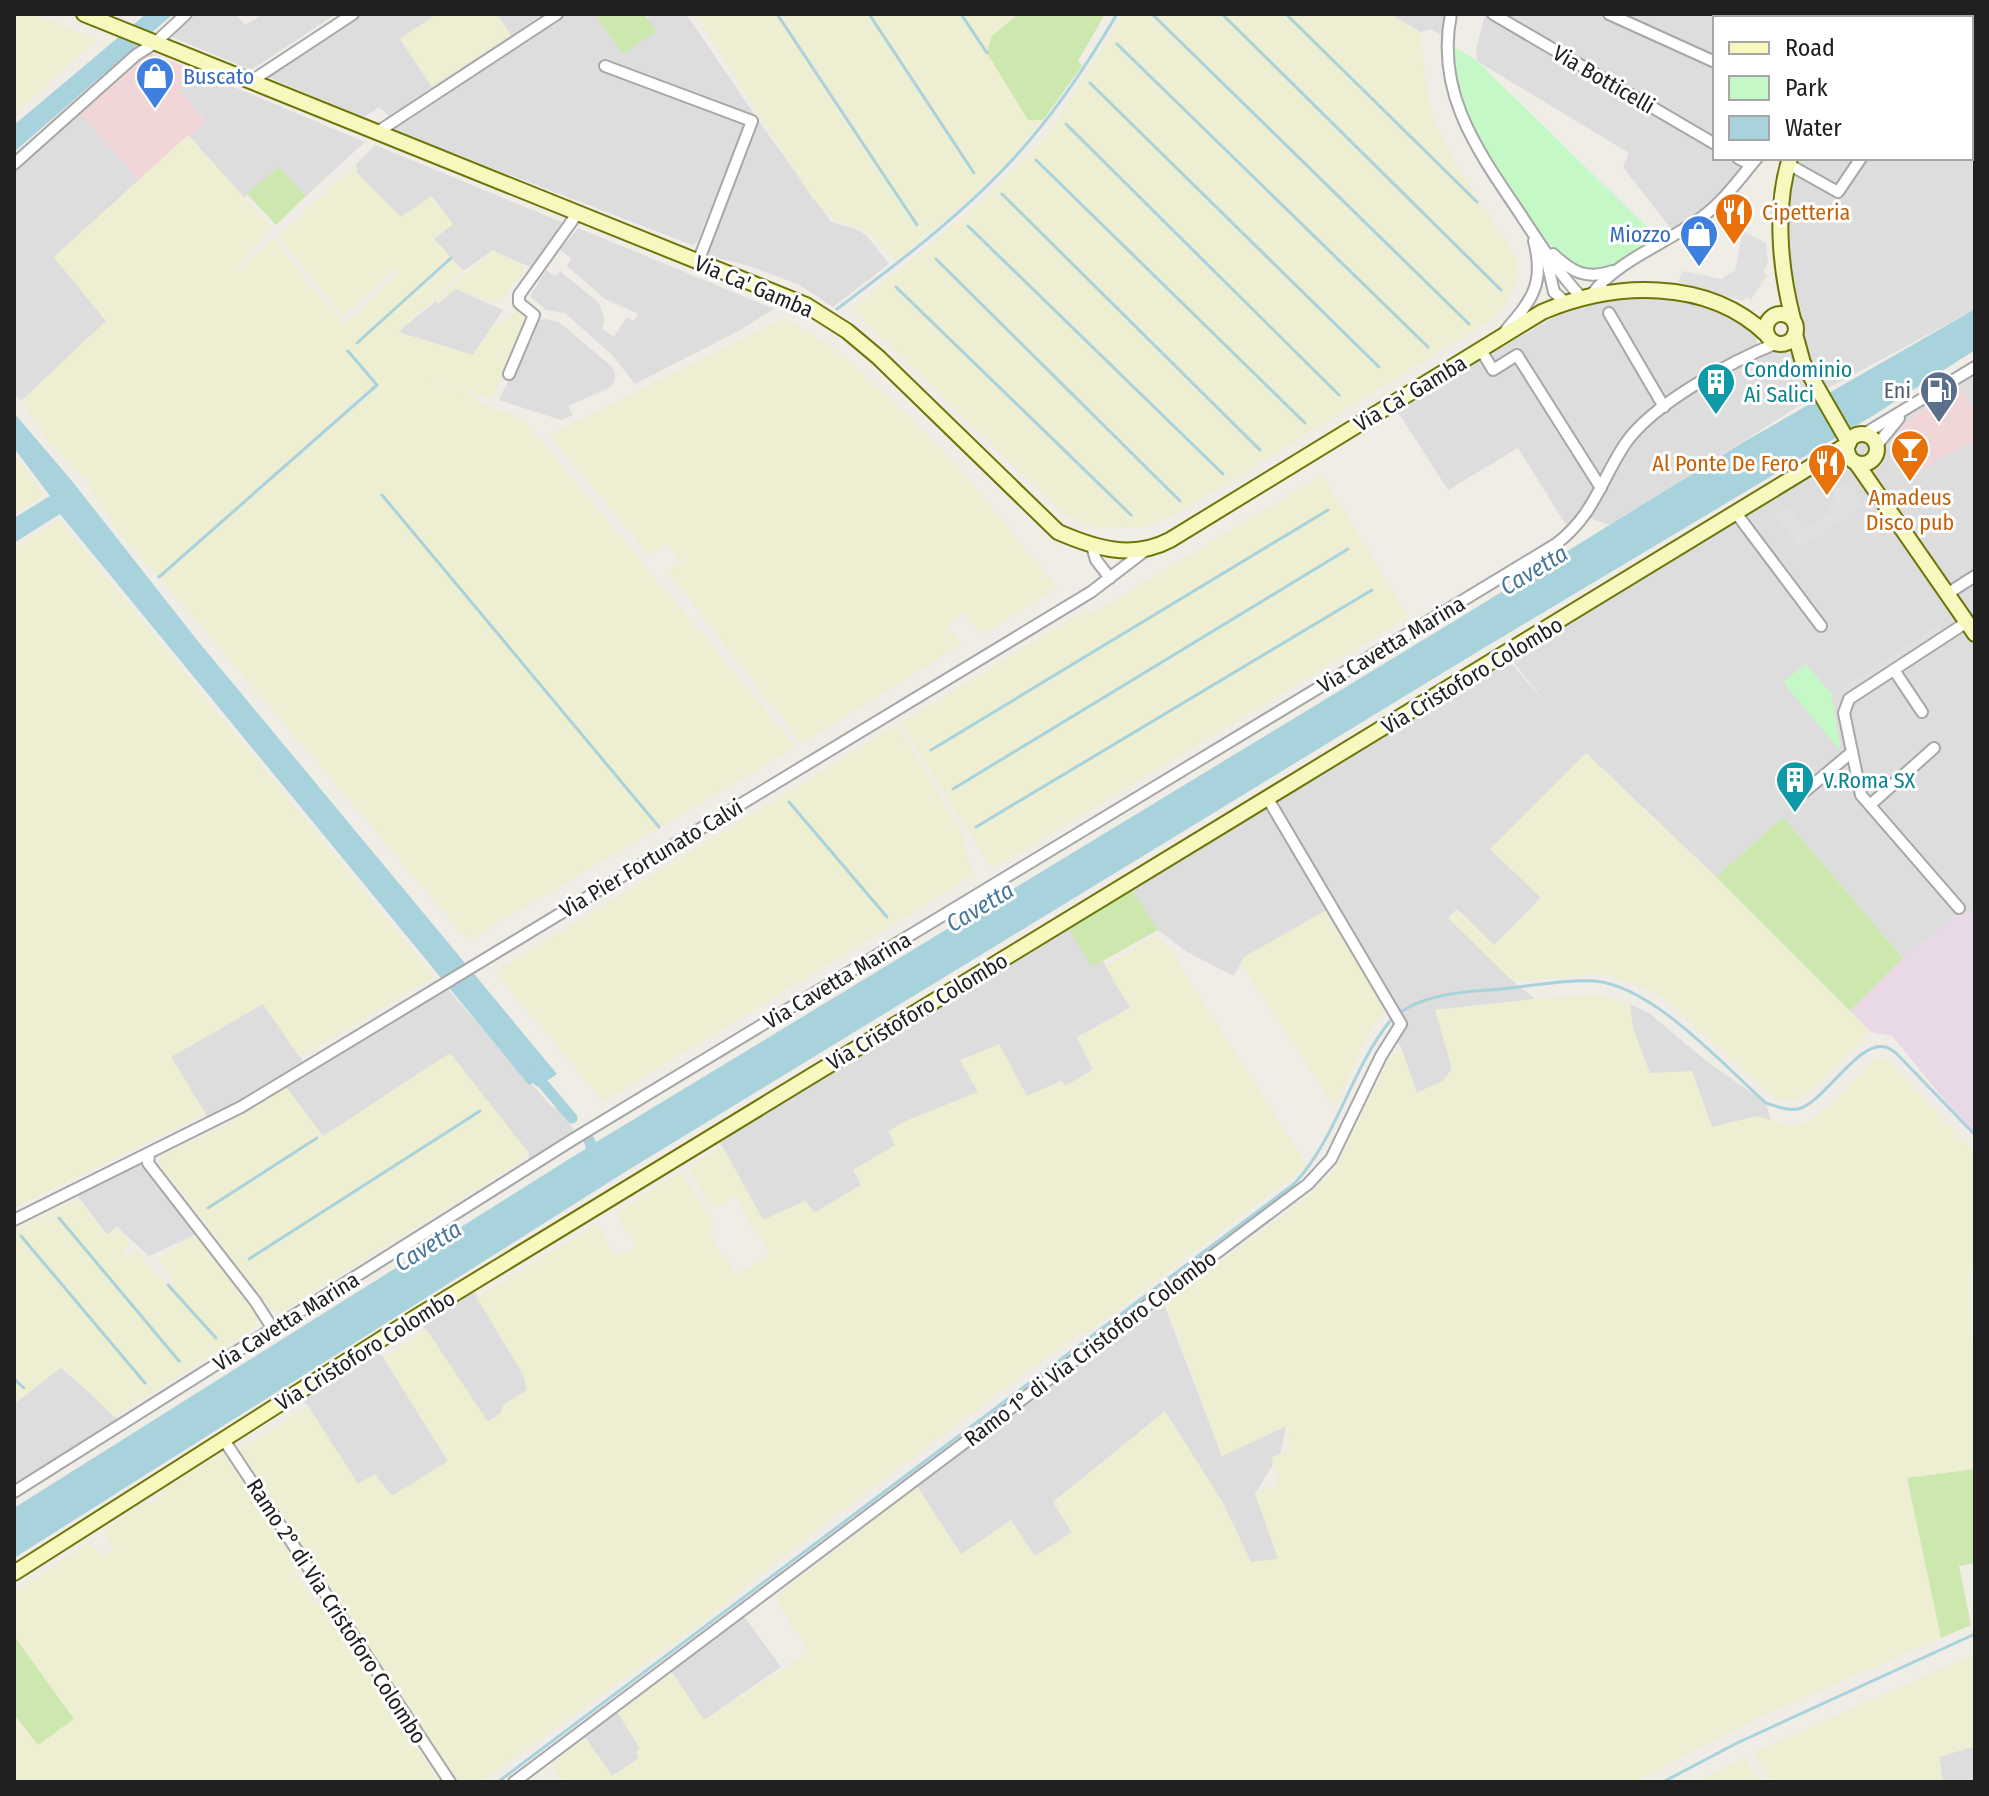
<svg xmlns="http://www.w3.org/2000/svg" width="1989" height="1796" font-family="'Fira Sans Condensed',sans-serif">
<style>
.residential{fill:#dedddd}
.commercial{fill:#f0d6d7}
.industrial{fill:#e9d9e7}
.farmland{fill:#edeed2}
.grass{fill:#cde8ae}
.park{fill:#c5f8c7}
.parking{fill:#e0e0e0}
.water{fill:#a8d3dc}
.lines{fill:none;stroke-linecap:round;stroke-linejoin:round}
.stream{stroke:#a8d3dc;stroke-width:3}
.canal{stroke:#a8d3dc;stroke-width:11}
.street-casing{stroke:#a7a7a7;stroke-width:14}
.secondary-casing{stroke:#6e7508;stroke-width:18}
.street{stroke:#fff;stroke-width:10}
.secondary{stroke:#f7f8bd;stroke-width:14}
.labels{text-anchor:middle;stroke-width:6;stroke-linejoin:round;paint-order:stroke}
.shop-label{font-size:22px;fill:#366cbe;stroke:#fff;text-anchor:start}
.street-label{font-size:22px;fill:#202020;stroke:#fff}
.food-label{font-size:22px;fill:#c56008;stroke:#fff;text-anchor:start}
.culture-label{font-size:22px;fill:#0d838f;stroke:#fff;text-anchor:start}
.service-label{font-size:22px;fill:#4e5e75;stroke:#fff;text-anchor:end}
.water-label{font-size:24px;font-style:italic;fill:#48779d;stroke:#fff}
</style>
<rect width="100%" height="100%" fill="#f0ece6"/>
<!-- residential -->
<g class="residential">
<polygon points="193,14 236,14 245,25 263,14 336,14 251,70 167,35"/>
<polygon points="359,14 543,14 389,116 379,107 364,117 270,78 268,73"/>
<polygon points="566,14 595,14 622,54 655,32 647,18 653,14 686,14 755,115 607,61 596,69 745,125 697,242 692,245 394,130"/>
<polygon points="1390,14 1451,14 1448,40 1431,29 1420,32"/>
<polygon points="1485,14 1850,14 1849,18 1715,18 1715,158 1757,158 1729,192 1676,235 1623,167 1629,153 1477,61 1476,49"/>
<polygon points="1876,14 1975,14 1975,309 1823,391 1610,525 1586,517 1592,505 1571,533 1518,448 1448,490 1398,412 1471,365 1561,313 1583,306 1625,297 1689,300 1742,320 1756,329 1758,350 1664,407 1643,423 1626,444 1594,504 1622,454 1654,417 1767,348 1775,344 1783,346 1820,387 1803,340 1788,270 1790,185 1795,158 1971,158 1971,18 1873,18"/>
<polygon points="198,72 365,142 306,196 278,168 244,198 188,135 206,121 178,89"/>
<polygon points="79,112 139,180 54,257 106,321 21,401 14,394 14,164"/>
<polygon points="759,121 831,222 858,230 867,236 889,264 833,307 800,285 749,266 707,255"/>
<polygon points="375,145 564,223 533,268 492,251 463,271 434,239 431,197 401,217 357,173 356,164"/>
<polygon points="578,228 774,309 742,329 635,384 612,355 565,313 546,310 530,296 546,270 555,276 560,271 599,303 605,320 602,329 614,337 627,317 634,321 638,314 605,299 567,266 571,258 560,250"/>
<polygon points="456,289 503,310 473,355 398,332 436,301 438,304"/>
<polygon points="546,319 559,322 611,366 615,373 615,381 609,388 568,406 573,415 561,420 499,400 538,321"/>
<polygon points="1975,359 1975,911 1954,917 1903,958 1783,817 1716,877 1586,753 1541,897 1494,946 1457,909 1448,918 1513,981 1535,999 1435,1010 1452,1068 1444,1080 1417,1093 1400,1045 1393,1039 1398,1031 1390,1004 1244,957 1234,976 1187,952 1158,930 1131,888 1504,655 1550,708 1502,648"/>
<polygon points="1072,917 1092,967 1103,961 1130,1008 1077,1037 1094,1070 1065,1086 1061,1081 1027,1096 960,1060 978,1092 906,1121 889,1131 895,1145 861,1185 814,1213 805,1201 763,1220 715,1134"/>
<polygon points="443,984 551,1106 561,1111 573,1129 572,1140 528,1168 529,1153 323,1136 285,1086 278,1084 210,1123 171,1057 263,1003 306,1066"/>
<polygon points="1630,1004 1649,1013 1705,1060 1766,1103 1771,1122 1712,1127 1692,1072 1650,1074 1633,1029"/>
<polygon points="144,1157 195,1235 149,1256 117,1227 107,1235 74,1191"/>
<polygon points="472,1283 477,1298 523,1374 527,1390 503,1405 501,1413 487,1422 417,1317"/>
<polygon points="1160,1294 1222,1456 1286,1426 1281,1451 1255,1494 1279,1559 1251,1562 1222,1501 1053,1502 1072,1532 1035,1557 961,1555 914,1481"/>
<polygon points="371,1347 383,1357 448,1461 392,1497 358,1484 308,1406 295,1394"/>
<polygon points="56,1363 123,1423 14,1492 14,1389"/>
<polygon points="741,1612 781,1667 704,1720 666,1667"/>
<polygon points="617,1705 618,1713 641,1749 640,1758 612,1776 585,1737 579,1734"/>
<polygon points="1975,1746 1975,1782 1943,1782 1939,1757"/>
</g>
<!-- commercial -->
<g class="commercial">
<polygon points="149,52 198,72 179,89 206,122 139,180 79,112"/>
<polygon points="1960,388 1975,409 1975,440 1923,469 1897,430 1909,419"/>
</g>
<!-- industrial -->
<polygon class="industrial" points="1975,911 1975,1137 1892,1036 1871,1032 1850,1011 1903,958 1954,917"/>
<!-- farmland -->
<g class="farmland">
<polygon points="14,14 35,14 97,40 14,114"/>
<polygon points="436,14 497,14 511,35 432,87 400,39"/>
<polygon points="695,14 1018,14 1005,24 1028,120 1043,120 1010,160 977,192 897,260 872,236 861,229 834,219 813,199"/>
<polygon points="1123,14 1390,14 1420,32 1427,92 1435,124 1457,166 1517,260 1518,275 1515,288 1507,302 1497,314 1484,324 1178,513 1144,527 1126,528 1096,527 1064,514 852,309 975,207 1033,151 1052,129"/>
<polygon points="188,135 272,228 233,270 239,270 273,237 306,281 345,325 399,273 393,269 343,316 278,236 356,164 357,173 401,217 432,196 453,224 434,239 463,271 398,332 472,355 496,323 507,322 515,310 528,317 528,321 492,398 422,379 473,395 478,401 493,409 521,417 796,747 468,940 204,629 116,529 85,479 50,443 21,401 106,321 54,257"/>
<polygon points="492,250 524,265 522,273 500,301 495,303 456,289 437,304 436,301"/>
<polygon points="785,318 839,352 913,421 952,460 1057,587 981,635 963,612 947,626 962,644 802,743 668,572 680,561 667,543 650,556 550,435"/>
<polygon points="14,456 45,495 14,514"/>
<polygon points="1322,475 1408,617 992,869 901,723 1087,609 1094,613"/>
<polygon points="59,520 434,977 299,1057 263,1004 171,1057 206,1114 14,1208 14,547"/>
<polygon points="897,725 967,841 963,844 974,875 604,1101 495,972"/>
<polygon points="1586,753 1716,877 1871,1032 1810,1092 1795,1100 1784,1101 1771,1095 1663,998 1641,986 1602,974 1513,981 1448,918 1457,909 1494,945 1541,898 1490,849"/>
<polygon points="1328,909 1387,1007 1367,1034 1335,1107 1241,964 1244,957"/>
<polygon points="1154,935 1168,947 1307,1166 1086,1334 1083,1331 1034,1366 816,1530 698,1625 481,1782 459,1782 239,1451 308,1406 358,1484 375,1474 392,1496 448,1461 383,1357 427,1330 488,1422 501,1413 503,1405 527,1390 523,1374 477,1298 597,1224 616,1257 636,1246 616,1213 681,1172 714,1224 710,1236 736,1275 770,1255 735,1196 714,1208 688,1167 723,1147 763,1220 805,1201 815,1213 861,1185 853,1170 895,1145 888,1131 906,1121 978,1092 960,1060 999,1044 1027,1096 1062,1081 1065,1086 1093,1070 1077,1038 1130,1008 1106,967"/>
<polygon points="1600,995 1630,1004 1633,1029 1650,1073 1692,1071 1712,1127 1757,1116 1792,1127 1808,1122 1832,1103 1874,1059 1880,1058 1889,1062 1975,1152 1975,1269 1969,1269 1971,1338 1975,1338 1975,1469 1907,1478 1941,1638 1759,1717 1635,1782 563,1782 552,1764 585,1737 612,1776 639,1758 636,1752 640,1749 618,1713 671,1670 704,1720 809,1652 775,1597 917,1486 961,1554 1011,1520 1035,1556 1072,1532 1053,1502 1165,1411 1222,1501 1251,1562 1278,1559 1255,1493 1276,1486 1275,1482 1279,1480 1271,1457 1290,1451 1286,1426 1222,1456 1165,1302 1283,1216 1327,1179 1338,1163 1391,1057 1400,1045 1417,1093 1445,1080 1452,1068 1435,1010 1535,999"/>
<polygon points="450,1053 529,1153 523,1160 283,1311 278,1313 272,1310 160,1165 159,1157 223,1127 285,1086 323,1136"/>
<polygon points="78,1199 106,1235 117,1227 131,1244 122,1252 126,1259 137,1251 151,1270 168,1285 174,1281 158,1260 195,1235 257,1314 257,1326 252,1330 114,1417 63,1366 14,1404 14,1231"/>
<polygon points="223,1453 299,1565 296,1574 317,1605 322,1603 439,1782 14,1782 14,1714 38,1744 74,1719 14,1636 14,1592 91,1542 102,1557 115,1549 103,1530 144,1502 149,1505 163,1495 162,1488"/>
<polygon points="1975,1654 1975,1746 1939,1757 1943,1782 1773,1782 1755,1752"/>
<polygon points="1744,1757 1760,1782 1698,1782"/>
</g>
<!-- grass -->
<g class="grass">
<polygon points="595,14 645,14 656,32 622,54"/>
<polygon points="1018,14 1105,14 1078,61 1082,66 1043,120 1028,120 987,53 992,36"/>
<polygon points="279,167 306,196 276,225 247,194"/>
<polygon points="1783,817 1903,958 1850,1011 1716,877"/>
<polygon points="1131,888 1158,930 1092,967 1067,926"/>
<polygon points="1975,1469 1975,1563 1959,1566 1971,1625 1941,1638 1907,1478"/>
<polygon points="14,1636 74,1719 38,1745 14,1714"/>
</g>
<!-- park -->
<g class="park">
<path d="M1453 46 1477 61 1650 230 1647 232 1652 241C1634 253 1610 276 1587 272 1550 265 1479 147 1466 112 1458 91 1453 68 1453 46Z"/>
<polygon points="1806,664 1831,693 1841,752 1783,682"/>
</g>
<!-- parking -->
<g class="parking">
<polygon points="1743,231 1766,243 1768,263 1763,272 1767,275 1751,300 1746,297 1743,301 1678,282 1683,271 1721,279 1735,270"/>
<polygon points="1848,482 1864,505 1800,548 1775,515 1791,505 1804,528 1831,512 1828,504 1837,499 1833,491"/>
<polygon points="1938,624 1942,629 1841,696 1838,691"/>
</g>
<!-- water -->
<g class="water">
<polygon points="146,14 173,14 14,152 14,125"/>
<polygon points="1975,309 1975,350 1874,415 1482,649 625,1172 14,1558 14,1508 593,1144 1461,617 1742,443"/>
<polygon points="14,413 72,481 197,640 557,1074 538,1087 533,1083 529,1085 60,514 14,543 14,518 50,496 14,448"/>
</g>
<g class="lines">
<!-- stream -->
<g class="stream">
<polyline points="777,14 917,225"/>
<polyline points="869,14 974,173"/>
<polyline points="961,14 987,53"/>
<polyline points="1152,14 1469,324"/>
<polyline points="1222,14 1501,290"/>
<polyline points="1286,14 1477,202"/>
<polyline points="1117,44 1428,347"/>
<polyline points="1090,83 1379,367"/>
<polyline points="1066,124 1339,395"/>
<polyline points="1036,160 1305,423"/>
<polyline points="1002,194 1260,450"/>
<polyline points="968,226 1223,474"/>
<polyline points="936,259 1180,501"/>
<polyline points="896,287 1131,515"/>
<path d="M837 309C898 263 962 215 1014 158 1054 115 1087 65 1117 14"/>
<polyline points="357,343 451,258"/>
<polyline points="382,495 659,827"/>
<polyline points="159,577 377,385 348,351"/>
<polyline points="931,750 1328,510"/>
<polyline points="953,789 1348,549"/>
<polyline points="789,802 887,917"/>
<polyline points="976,827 1372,590"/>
<path d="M1402 1011C1430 993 1469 991 1502 989 1532 986 1565 979 1594 981 1652 985 1723 1065 1766 1103 1776 1106 1787 1111 1798 1109 1825 1102 1858 1040 1885 1047 1889 1047 1892 1051 1896 1053L1975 1135"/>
<polyline points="208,1208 317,1138"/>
<polyline points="59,1218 179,1361"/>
<polyline points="21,1236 145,1383"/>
<polyline points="249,1259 480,1111"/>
<polyline points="168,1285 216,1338"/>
<polyline points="14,1379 24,1388"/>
<path d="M498 1782 1294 1184C1337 1138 1350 1071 1390 1021"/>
<polyline points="1663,1782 1737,1743 1975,1634"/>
</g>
<!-- canal -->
<g class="canal">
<polyline points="534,1073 572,1118"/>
<polyline points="588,1138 597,1159"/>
</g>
<!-- street casing -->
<g class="street-casing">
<g id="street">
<path d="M1451 14C1435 93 1478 151 1519 212 1538 241 1557 271 1581 297"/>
<polyline points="1493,14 1715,144"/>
<polyline points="1609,14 1715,62"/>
<polyline points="1755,14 1765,18"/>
<polyline points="1956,18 1959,14"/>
<polyline points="1971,62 1975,56"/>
<polyline points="605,66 752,121 698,262"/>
<polyline points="250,82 353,14"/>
<polyline points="376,133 557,14"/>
<polyline points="1738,158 1751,165"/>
<polyline points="14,164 136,55 155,43 186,14"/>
<polyline points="1788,164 1838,192 1861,158"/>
<path d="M1553 254C1572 272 1586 280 1612 271"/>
<polyline points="1546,257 1554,292 1565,302"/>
<path d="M1591 295C1619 259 1666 244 1702 217 1724 201 1740 178 1757 158"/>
<polyline points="1609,313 1664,407"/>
<path d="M1506 330C1533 299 1545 282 1534 241"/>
<polyline points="1481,350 1493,370 1517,355 1601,488"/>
<polyline points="509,374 534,315 519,303 519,295 577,214"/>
<polyline points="1864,434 1975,367"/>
<polyline points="1877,445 1899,418"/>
<polyline points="1736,513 1821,626"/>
<polyline points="1092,546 1096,560 1110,578"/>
<polyline points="1947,594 1975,576"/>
<polyline points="1894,670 1922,712"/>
<polyline points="1803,793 1852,752"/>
<polyline points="1870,805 1934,748"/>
<polyline points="1959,908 1861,795 1844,713 1849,699 1967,622"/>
<polyline points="149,1155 148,1163 255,1301 273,1329"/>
<polyline points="14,1220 241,1107 1091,592 1146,550"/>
<polyline points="224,1440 450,1782"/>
<path d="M14 1492 572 1140 1556 544C1594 515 1600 482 1625 444 1652 404 1732 361 1777 343"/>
<polyline points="514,1782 1308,1184 1331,1159 1381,1056 1401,1024 1268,799"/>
</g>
</g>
<!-- secondary casing -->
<g class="secondary-casing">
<g id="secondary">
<path d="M84 14 806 305 847 331 878 357 1058 532C1095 548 1132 560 1170 540L1542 312C1613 282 1707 277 1767 335"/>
<polyline points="1849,18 1850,14"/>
<polyline points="1873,18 1876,14"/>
<path d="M1790 158C1774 208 1780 269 1793 319"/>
<circle cx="1781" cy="329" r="15"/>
<polyline points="1795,334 1803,363 1849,443"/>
<circle cx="1862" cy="449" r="15"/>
<polyline points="1857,464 1975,634"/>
<polyline points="14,1573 416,1317 1848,444"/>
</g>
</g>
<!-- street -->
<use href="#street" class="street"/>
<!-- secondary -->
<use href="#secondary" class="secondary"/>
</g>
<!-- icons -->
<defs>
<g id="shop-pin" transform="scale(2)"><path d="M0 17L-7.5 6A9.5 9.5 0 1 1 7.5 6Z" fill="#3f7fe0" stroke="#fff"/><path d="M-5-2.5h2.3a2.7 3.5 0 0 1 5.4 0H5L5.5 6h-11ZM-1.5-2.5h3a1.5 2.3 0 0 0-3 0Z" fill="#fff"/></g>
<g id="restaurant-pin" transform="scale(2)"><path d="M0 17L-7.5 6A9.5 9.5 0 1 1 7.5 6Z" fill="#e8710a" stroke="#fff"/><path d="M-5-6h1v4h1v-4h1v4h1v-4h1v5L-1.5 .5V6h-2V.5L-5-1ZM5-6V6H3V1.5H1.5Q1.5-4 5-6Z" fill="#fff"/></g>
<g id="building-pin" transform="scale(2)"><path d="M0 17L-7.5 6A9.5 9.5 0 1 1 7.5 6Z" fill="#0f9aa8" stroke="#fff"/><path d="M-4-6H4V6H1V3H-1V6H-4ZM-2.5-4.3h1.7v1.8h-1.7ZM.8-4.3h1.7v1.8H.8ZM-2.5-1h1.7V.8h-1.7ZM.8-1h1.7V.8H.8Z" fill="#fff"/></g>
<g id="fuel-pin" transform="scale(2)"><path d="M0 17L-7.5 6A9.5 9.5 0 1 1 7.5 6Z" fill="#5c6f8a" stroke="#fff"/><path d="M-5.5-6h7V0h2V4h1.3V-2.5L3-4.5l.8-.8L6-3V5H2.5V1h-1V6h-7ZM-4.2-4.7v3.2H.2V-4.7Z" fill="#fff"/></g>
<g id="bar-pin" transform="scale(2)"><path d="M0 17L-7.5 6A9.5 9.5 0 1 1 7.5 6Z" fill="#e8710a" stroke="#fff"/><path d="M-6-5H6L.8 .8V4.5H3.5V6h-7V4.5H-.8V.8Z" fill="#fff"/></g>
</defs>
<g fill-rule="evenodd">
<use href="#shop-pin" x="155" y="76"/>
<use href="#restaurant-pin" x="1734" y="212"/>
<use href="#shop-pin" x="1699" y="234"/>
<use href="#building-pin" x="1716" y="382"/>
<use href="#fuel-pin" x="1939" y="390"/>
<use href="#bar-pin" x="1910" y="449"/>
<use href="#restaurant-pin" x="1827" y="463"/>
<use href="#building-pin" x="1795" y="780"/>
</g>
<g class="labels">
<!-- shop labels -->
<g class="shop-label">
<text x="183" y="84">Buscato</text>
<text x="1671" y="242" text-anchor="end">Miozzo</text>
</g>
<!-- street labels -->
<g class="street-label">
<text transform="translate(1604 79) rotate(30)" y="8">Via Botticelli</text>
<text transform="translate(754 286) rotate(23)" y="8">Via Ca' Gamba</text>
<text transform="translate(1410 393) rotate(-31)" y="8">Via Ca' Gamba</text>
<text transform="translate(1391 644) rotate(-31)" y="8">Via Cavetta Marina</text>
<text transform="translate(1472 675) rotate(-31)" y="8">Via Cristoforo Colombo</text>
<text transform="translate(651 858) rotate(-31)" y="8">Via Pier Fortunato Calvi</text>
<text transform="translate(837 980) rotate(-31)" y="8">Via Cavetta Marina</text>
<text transform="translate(917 1011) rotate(-31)" y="8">Via Cristoforo Colombo</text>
<text transform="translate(286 1321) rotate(-32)" y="8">Via Cavetta Marina</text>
<text transform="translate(1090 1348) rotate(-37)" y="8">Ramo 1° di Via Cristoforo Colombo</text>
<text transform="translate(365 1350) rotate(-32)" y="8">Via Cristoforo Colombo</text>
<text transform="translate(337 1611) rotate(57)" y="8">Ramo 2° di Via Cristoforo Colombo</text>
</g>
<!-- food labels -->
<g class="food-label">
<text x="1762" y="220">Cipetteria</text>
<text x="1799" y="471" text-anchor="end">Al Ponte De Fero</text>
<text x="1910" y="505" text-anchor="middle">Amadeus<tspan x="1910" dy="25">Disco pub</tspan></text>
</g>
<!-- culture labels -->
<g class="culture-label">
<text x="1744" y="377">Condominio<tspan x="1744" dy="25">Ai Salici</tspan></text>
<text x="1823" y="788">V.Roma SX</text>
</g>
<!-- service labels -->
<g class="service-label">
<text x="1911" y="398">Eni</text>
</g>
<!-- water labels -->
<g class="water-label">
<text transform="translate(1534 570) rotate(-31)" y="8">Cavetta</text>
<text transform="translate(980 907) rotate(-31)" y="8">Cavetta</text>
<text transform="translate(428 1246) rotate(-32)" y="8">Cavetta</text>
</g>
</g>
<!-- border -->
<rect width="1989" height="1796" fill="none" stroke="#202020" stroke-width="32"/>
<!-- legend -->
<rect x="1713" y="16" width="260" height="144" fill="#ffffff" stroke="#a6a6a6" stroke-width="2"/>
<rect x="1729" y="42" width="40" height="12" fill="#f7f8bd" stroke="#a6a6a6" stroke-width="2"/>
<text x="1785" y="56" font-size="24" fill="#202020">Road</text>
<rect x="1729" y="76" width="40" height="24" fill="#c5f8c7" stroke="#a6a6a6" stroke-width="2"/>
<text x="1785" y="96" font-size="24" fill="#202020">Park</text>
<rect x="1729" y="116" width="40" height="24" fill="#a8d3dc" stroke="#a6a6a6" stroke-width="2"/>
<text x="1785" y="136" font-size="24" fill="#202020">Water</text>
</svg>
